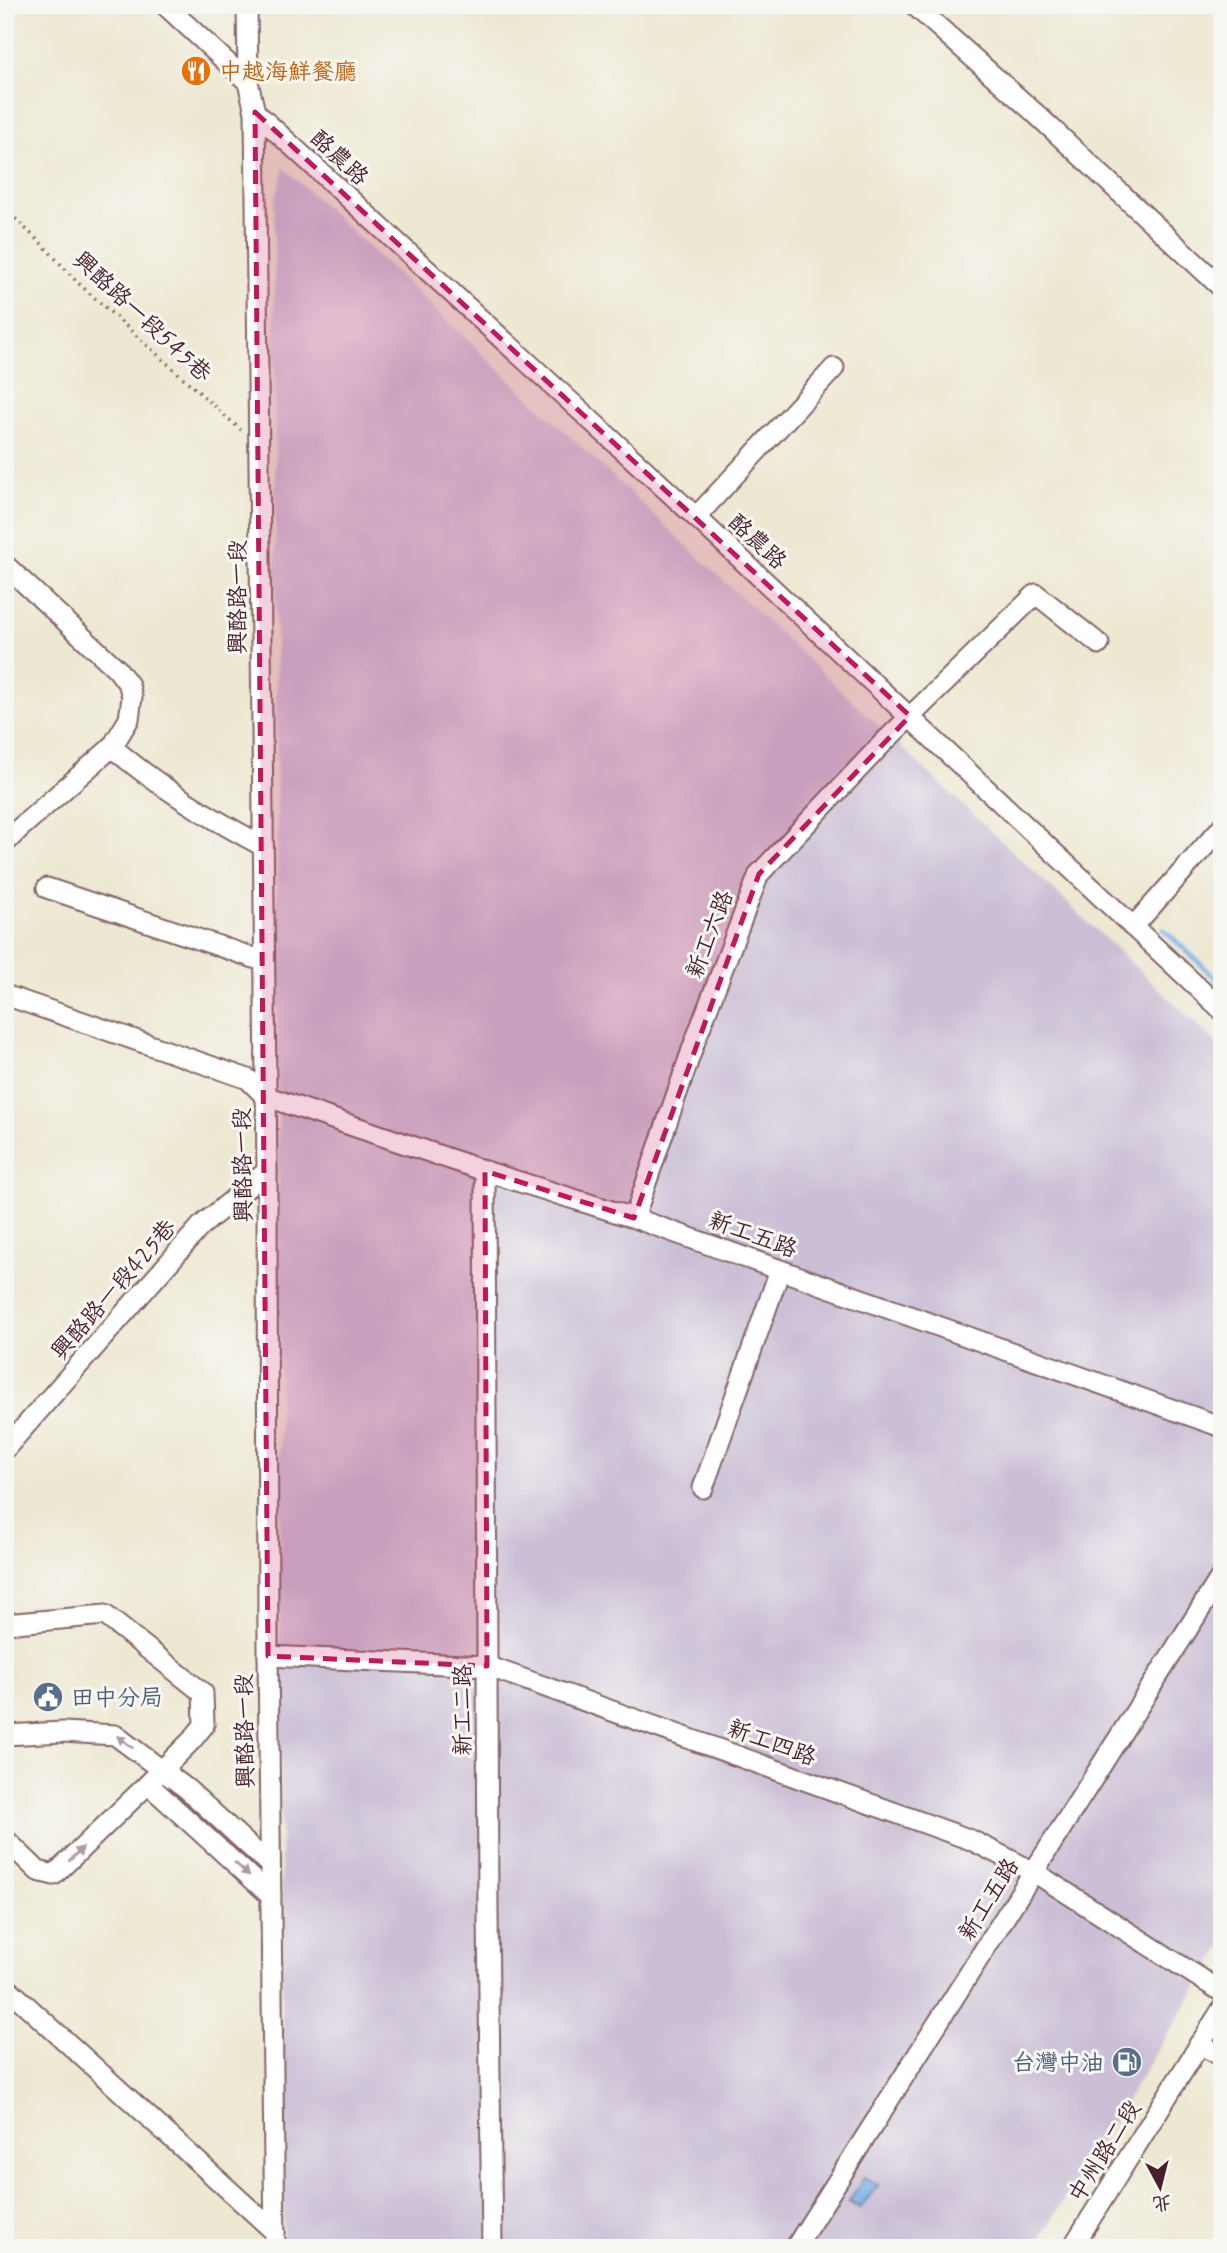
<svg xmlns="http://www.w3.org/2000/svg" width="1227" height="2253" font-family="Mynerve,'LXGW WenKai TC',sans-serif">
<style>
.industrial{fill:#cabfd6}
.water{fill:#79b2e9;stroke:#62688a;stroke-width:2}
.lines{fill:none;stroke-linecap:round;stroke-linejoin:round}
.stream{stroke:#79b2e9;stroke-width:5}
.minor-casing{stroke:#836565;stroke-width:23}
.path{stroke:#836565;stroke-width:3.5;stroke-dasharray:2 5;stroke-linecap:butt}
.minor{stroke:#fff;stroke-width:19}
.oneway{fill:#ae9aa0}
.marked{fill:#c2185b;fill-opacity:0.2;stroke:#c2185b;stroke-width:5;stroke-dasharray:14 9;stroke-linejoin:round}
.labels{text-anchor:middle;stroke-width:6;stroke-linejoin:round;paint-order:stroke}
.food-label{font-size:23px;fill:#c56008;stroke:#f6f6f2;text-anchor:start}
.street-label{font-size:23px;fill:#4a1f2b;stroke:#f6f6f2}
.service-label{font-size:23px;fill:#4e5e75;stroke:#f6f6f2;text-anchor:start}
</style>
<rect width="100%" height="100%" fill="#f6f6f2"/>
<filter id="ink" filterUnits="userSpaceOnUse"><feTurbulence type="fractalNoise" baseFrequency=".0143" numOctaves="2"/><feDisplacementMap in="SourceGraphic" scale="14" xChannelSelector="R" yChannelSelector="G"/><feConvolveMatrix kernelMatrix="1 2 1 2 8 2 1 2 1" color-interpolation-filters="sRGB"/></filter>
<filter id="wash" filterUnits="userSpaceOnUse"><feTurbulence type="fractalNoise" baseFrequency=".00686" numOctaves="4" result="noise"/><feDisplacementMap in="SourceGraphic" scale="28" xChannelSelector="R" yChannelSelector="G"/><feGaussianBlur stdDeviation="1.57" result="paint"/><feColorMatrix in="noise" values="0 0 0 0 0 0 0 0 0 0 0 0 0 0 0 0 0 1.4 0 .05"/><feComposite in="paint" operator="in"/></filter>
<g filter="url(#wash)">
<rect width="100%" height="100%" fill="#ede8d1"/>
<!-- industrial -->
<polygon class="industrial" points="284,168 1222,1048 1222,1947 1034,2248 283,2248 274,204"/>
<!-- water -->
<polygon class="water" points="864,2177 878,2185 860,2208 849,2202"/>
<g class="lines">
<!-- stream -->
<polyline class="stream" points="1163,929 1222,984"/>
</g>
</g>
<g filter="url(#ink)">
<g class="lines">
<!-- minor casing -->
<g class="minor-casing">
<g id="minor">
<polyline points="165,5 248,82"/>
<polyline points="247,5 248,82 255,112 267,1171 268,1656 275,2248"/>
<polyline points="914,5 1035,113 1222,288"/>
<polyline points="255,112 696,517 1222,1010"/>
<polyline points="696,517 834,368"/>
<polyline points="5,565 117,669 129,685 132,697 129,719 112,747 20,828 5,843"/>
<path d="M112 747C158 787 210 818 263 846"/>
<polyline points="47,888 263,961"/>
<polyline points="1133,927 1222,827"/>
<polyline points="5,995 248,1079 265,1096 485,1171 634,1218 1222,1427"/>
<polyline points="485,1171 488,1912 492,2248"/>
<polyline points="634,1218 695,1041 759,874 881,745 1036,594 1099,644"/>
<polyline points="5,1449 201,1226 267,1171"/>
<polyline points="703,1488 780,1270"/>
<polyline points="5,1624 105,1615 203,1693 204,1725 192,1740 148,1784"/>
<polyline points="268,1656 487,1666 971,1840 1034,1872 1222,1992"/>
<polyline points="5,1735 63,1732 115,1735 187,1789 270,1865"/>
<polyline points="5,1839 38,1871 54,1875 148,1784 271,1896"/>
<polyline points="5,1986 275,2232"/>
<polyline points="1199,2044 1222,2056"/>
<polyline points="795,2248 1222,1575"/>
<polyline points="1072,2248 1222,2009"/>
</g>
</g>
<!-- path -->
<polyline class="path" points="5,209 44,246 77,282 241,430"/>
<!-- minor -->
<use href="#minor" class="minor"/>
</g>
<!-- one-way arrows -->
<defs><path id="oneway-solid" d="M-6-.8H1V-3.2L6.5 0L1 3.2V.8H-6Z" transform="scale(1.75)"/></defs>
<g class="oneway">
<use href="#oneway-solid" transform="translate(125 1742) rotate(-143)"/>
<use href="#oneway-solid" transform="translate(76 1854) rotate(-45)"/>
<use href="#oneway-solid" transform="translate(242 1869) rotate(42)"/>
</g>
</g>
<!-- marked area -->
<path class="marked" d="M255 112 910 716 759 874 634 1218 485 1171 487 1666 268 1656Z"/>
<!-- icons -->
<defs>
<g id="restaurant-disc" transform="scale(1.575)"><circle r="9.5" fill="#e8710a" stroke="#f6f6f2"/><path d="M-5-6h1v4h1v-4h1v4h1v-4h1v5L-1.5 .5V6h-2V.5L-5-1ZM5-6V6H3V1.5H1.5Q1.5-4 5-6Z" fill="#fff"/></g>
<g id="civic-disc" transform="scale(1.575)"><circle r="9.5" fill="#5c6f8a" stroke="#f6f6f2"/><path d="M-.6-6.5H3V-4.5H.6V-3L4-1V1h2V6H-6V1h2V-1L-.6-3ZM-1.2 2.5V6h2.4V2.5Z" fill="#fff"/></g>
<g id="fuel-disc" transform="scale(1.575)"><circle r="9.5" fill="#5c6f8a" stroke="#f6f6f2"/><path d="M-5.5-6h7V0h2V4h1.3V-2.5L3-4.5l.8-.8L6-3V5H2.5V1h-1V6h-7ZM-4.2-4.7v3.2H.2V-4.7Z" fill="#fff"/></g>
</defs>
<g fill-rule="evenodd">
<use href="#restaurant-disc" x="196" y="71"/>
<use href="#civic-disc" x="48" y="1697"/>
<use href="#fuel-disc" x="1127" y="2062"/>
</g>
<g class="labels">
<!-- food labels -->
<g class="food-label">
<text x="219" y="79">中越海鮮餐廳</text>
</g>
<!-- street labels -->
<g class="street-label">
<text transform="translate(340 157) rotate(43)" y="8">酪農路</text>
<text transform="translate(143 316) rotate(43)" y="8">興酪路一段545巷</text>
<text transform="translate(758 541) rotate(43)" y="8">酪農路</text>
<text transform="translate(237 597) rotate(-90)" y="8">興酪路一段</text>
<text transform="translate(709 934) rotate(-69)" y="8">新工六路</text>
<text transform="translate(242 1165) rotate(-91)" y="8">興酪路一段</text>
<text transform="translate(753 1234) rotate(20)" y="8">新工五路</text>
<text transform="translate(113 1289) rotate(-49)" y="8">興酪路一段425巷</text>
<text transform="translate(462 1710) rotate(-90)" y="8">新工二路</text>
<text transform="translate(244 1731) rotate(-91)" y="8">興酪路一段</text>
<text transform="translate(772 1742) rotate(20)" y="8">新工四路</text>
<text transform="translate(988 1899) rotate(-58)" y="8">新工五路</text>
<text transform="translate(1104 2151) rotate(-58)" y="8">中州路二段</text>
</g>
<!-- service labels -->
<g class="service-label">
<text x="71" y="1705">田中分局</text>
<text x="1104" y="2070" text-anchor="end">台灣中油</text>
</g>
</g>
<!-- margin -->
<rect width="1227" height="2253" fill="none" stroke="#f6f6f2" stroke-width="28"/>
<!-- north arrow -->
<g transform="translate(1160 2187) rotate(173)" stroke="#f6f6f2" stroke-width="5" paint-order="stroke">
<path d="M0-5L12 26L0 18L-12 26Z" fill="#4a1f2b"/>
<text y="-10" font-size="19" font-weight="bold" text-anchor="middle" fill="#4a1f2b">北</text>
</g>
</svg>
